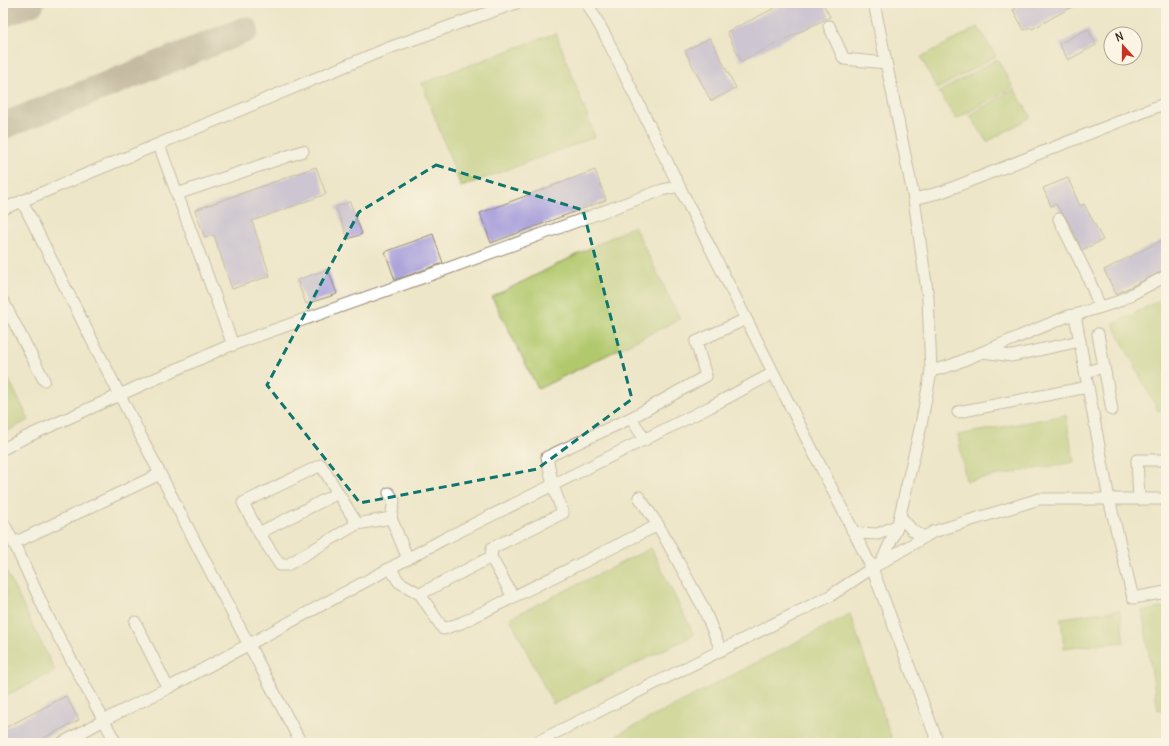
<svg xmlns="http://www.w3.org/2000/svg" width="1169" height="746" font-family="Delius,sans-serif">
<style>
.green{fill:#b1c86c;stroke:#767945}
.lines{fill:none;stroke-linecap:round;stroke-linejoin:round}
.taxiway{stroke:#948873;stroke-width:27}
.building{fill:#a69edb}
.minor-casing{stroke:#948873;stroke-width:13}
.minor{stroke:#fff;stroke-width:11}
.marked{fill:none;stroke:#0f766e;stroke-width:3;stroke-dasharray:8 5;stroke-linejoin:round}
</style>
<rect width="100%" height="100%" fill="#fcf5e5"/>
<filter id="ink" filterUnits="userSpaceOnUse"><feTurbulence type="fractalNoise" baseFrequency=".025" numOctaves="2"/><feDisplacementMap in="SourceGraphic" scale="8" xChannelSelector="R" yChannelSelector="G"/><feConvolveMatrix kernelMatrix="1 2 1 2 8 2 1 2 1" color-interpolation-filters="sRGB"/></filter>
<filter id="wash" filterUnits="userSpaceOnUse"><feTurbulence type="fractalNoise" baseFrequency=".012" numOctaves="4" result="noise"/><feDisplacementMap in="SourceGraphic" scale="16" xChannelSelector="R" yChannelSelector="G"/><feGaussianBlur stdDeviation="0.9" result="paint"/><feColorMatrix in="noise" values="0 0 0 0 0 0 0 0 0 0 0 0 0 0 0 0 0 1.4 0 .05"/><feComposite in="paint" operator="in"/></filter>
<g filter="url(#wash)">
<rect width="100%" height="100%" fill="#ede6c8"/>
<!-- green -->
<g class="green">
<polygon points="978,27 996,56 937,89 921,57"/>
<polygon points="556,33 595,137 461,187 422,83"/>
<polygon points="997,59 1013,87 956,119 939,92"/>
<polygon points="1014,89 1031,117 987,142 970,115"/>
<polygon points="634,226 680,319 538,389 492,297"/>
<polygon points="1166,297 1166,407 1158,411 1113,324"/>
<polygon points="3,368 29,420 3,433"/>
<polygon points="1066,415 1074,462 966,481 958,435"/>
<polygon points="651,548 694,635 553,704 510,618"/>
<polygon points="3,565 55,671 3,697"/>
<polygon points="1166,607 1166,709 1158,710 1142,611"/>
<polygon points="1120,610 1124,642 1064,648 1061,618"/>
<polygon points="850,614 893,743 602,743"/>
</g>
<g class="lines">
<!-- taxiway -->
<g class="taxiway">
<polyline points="3,14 31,3"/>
<polyline points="3,126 245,30"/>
</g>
</g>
<g id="blocks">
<!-- building -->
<g class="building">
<polygon points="785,3 823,3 830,17 741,61 727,32"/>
<polygon points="1016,3 1079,3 1032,29 1030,27 1024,30 1013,10 1018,7"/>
<polygon points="1088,29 1096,45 1068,60 1059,44"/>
<polygon points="710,38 736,88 711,101 685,51"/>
<polygon points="316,167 326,194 252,221 270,276 232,289 214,235 205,238 195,210"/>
<polygon points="595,170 606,200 491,243 480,213"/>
<polygon points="1068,178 1080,206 1084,204 1103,240 1082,250 1065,216 1061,212 1056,204 1051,206 1043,188"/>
<polygon points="350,202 362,234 348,239 336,207"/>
<polygon points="433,234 443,263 395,280 385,252"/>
<polygon points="1166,238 1166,269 1116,294 1104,270"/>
<polygon points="328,269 337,294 306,304 297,280"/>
<polygon points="66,696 79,720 34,743 3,743 3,729"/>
</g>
</g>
</g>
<g filter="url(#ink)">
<use href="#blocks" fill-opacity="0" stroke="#948873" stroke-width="1"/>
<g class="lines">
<!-- minor casing -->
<g class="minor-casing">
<g id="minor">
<polyline points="587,3 605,35 679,186"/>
<polyline points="874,3 914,199 928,298 931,371 921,425 897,528 881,563"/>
<polyline points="829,26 844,59 886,63"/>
<polyline points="159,145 233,345"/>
<polyline points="177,194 303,151"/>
<polyline points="914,199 942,192 1166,103"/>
<path d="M22 201C113 383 205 564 301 743"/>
<polyline points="3,209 386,49 516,3"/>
<polyline points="1059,219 1087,275 1100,307"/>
<polyline points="3,301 44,380"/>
<polyline points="1075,315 1088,387 1109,499 1133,598 1166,592"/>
<polyline points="1098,334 1112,410"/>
<polyline points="983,352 1012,356 1080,341"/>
<polyline points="931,371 952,365 1068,316 1075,315 1117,302 1166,276"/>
<polyline points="1085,372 1104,367"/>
<polyline points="958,412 1088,387"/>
<polyline points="631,418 706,376 696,342 746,319"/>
<polyline points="3,449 24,438 226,347 441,271 662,190 679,186 872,568 933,532 1039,499 1166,499"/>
<polyline points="338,493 259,533 243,503 321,465 357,524 391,518"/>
<polyline points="389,493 394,501 391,518 408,559"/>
<polyline points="639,497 658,525 703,607 721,650"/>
<polyline points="1139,499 1137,460 1166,460"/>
<polyline points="900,516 912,530 924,537"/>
<polyline points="3,522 14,543 160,474"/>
<polyline points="852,530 856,533 878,534 898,525"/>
<polyline points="259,533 280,565 287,565 357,524"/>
<polyline points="14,543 48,617 116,743"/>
<polyline points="491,557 492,548 563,513 553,486 547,457 631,418 645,440"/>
<polyline points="390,568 399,582 420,594 443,629 461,623 658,525"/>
<polyline points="420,594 491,557 513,597"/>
<polyline points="135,622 168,688"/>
<polyline points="62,743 104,720 168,688 444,539 710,407 773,373"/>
<polyline points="535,743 830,596 872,568 938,743"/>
</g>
</g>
<!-- minor -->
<use href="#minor" class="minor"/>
</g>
</g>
<!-- marked area -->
<path d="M0 0H1169V746H0ZM436 165 583 210 632 399 537 469 360 503 267 385 359 212Z" fill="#ede6c8" fill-opacity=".55" fill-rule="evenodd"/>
<path class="marked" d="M436 165 583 210 632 399 537 469 360 503 267 385 359 212Z"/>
<!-- margin -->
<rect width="1169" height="746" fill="none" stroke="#fcf5e5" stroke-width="16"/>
<!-- north arrow -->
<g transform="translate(1123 46) rotate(339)"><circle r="19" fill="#fcf5e5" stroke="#afa495"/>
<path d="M0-3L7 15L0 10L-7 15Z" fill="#c8321e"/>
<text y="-6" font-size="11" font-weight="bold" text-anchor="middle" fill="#3b2a1e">N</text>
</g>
</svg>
